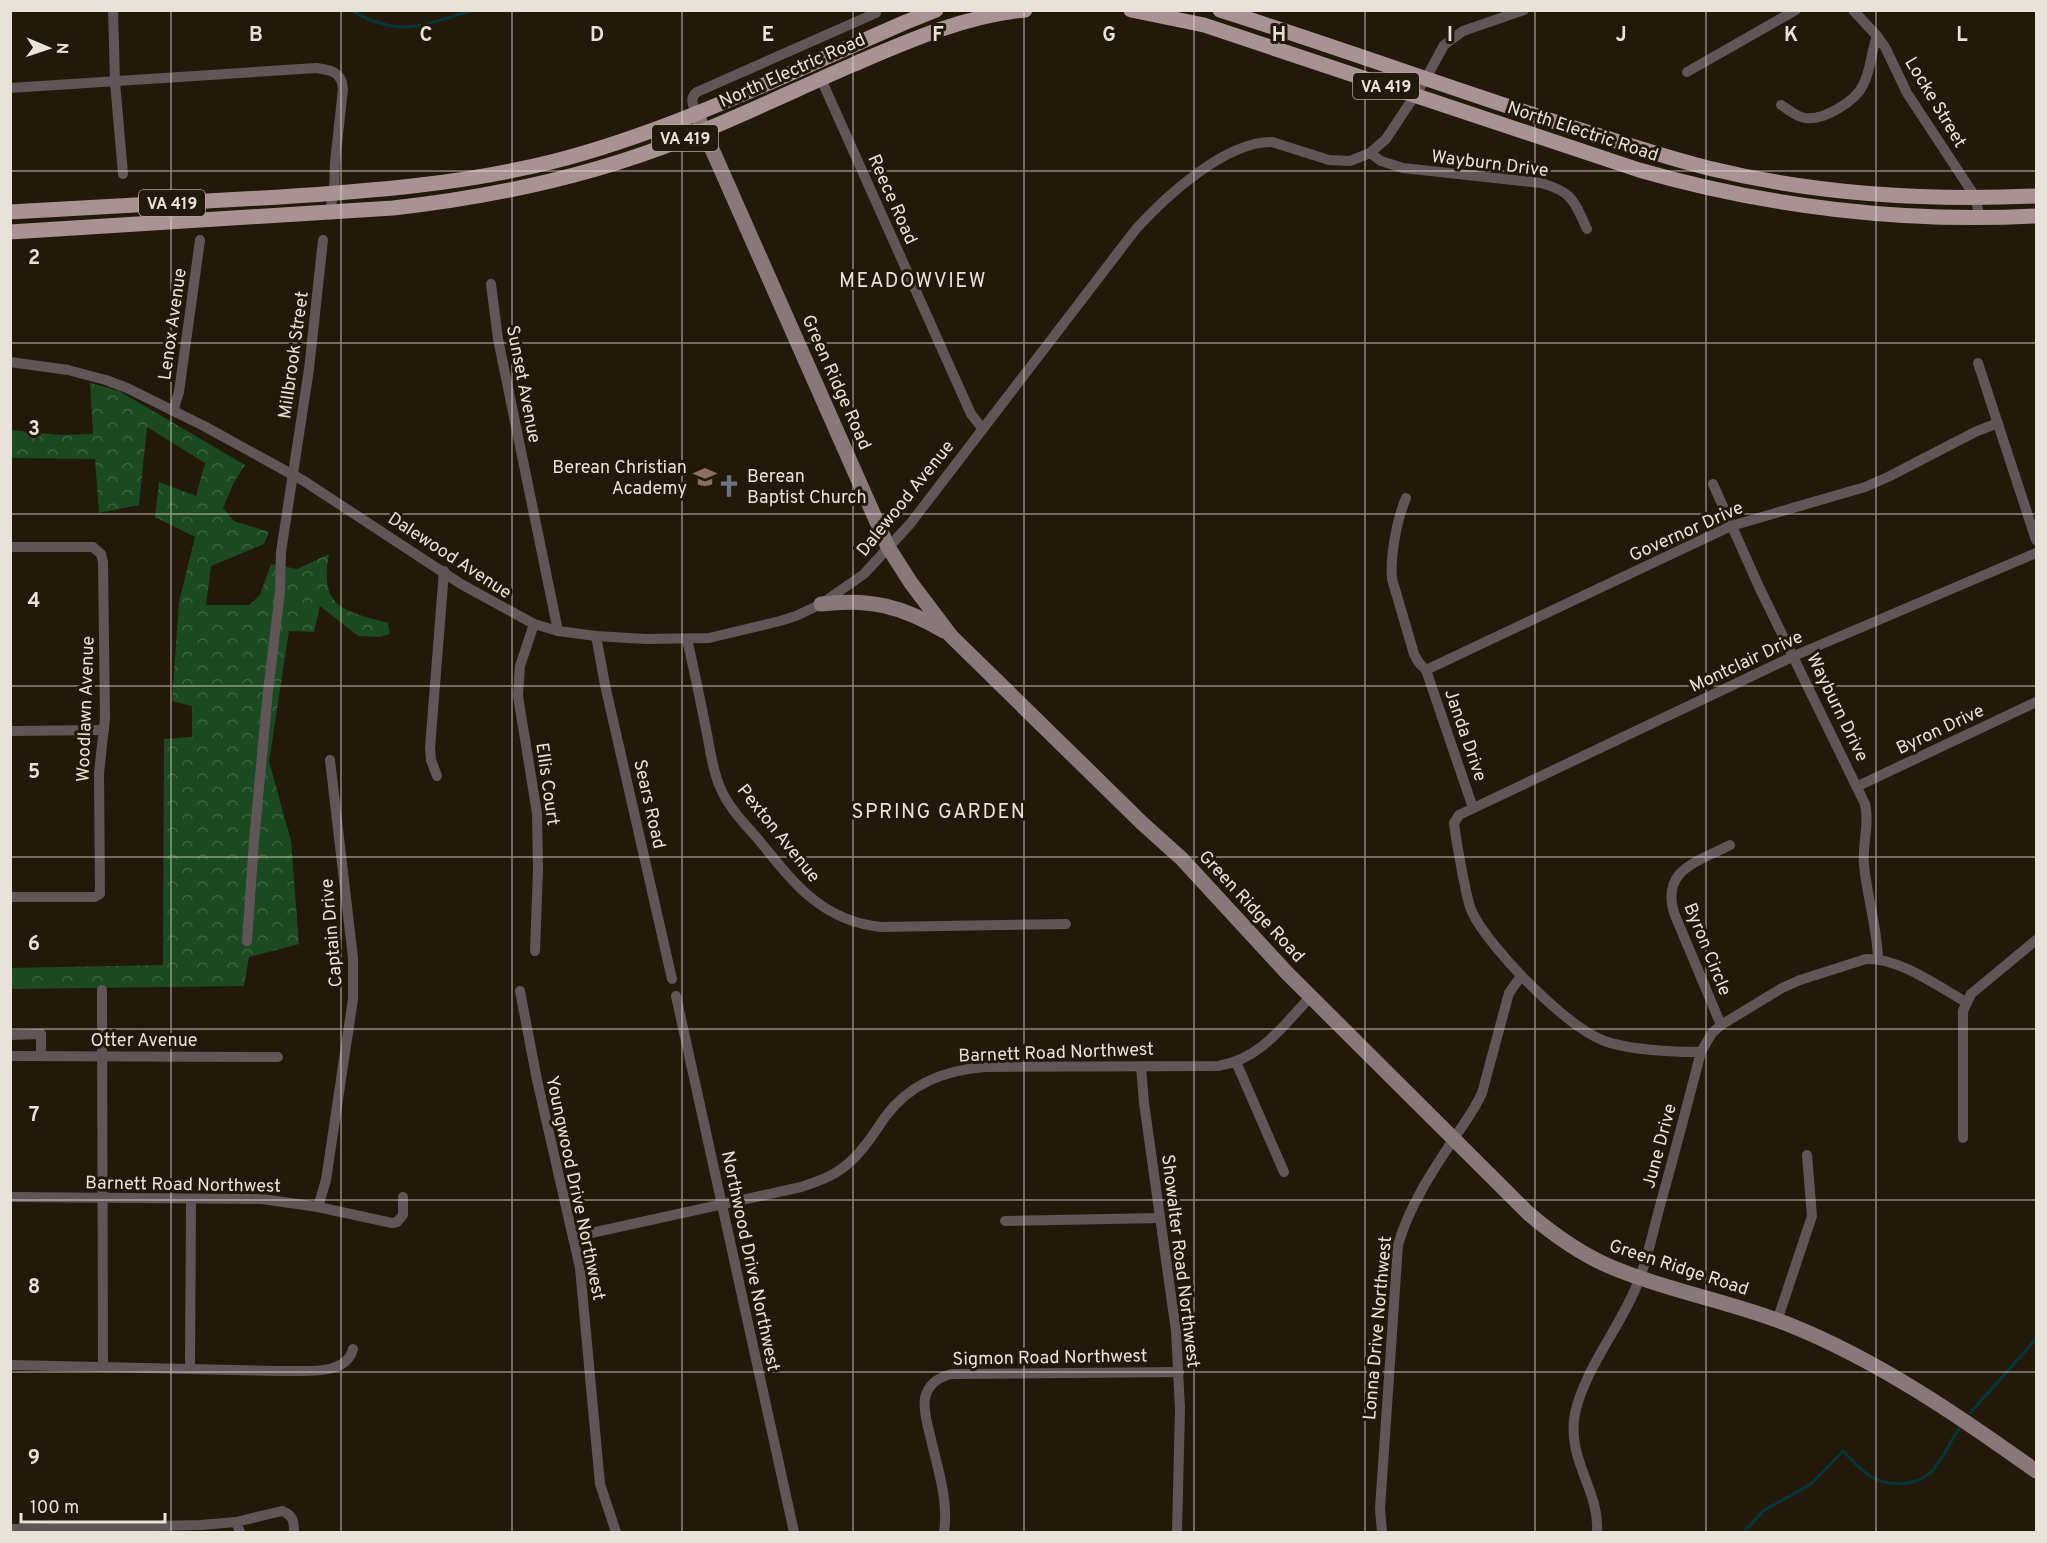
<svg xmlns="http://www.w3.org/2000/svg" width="2047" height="1543" font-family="Overpass,sans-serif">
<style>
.forest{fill:url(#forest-crowns)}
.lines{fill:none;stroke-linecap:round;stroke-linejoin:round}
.stream{stroke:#03363a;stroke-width:3}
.street{stroke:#615657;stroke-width:10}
.secondary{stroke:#897879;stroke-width:15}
.primary{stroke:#a89294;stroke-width:15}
.grid{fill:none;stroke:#e9e2d8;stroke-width:1.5;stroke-opacity:0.55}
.labels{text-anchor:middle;stroke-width:6;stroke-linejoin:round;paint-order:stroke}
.shield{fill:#23190a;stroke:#aea69a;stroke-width:1.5}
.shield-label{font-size:16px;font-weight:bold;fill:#e9e2d8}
.street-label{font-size:18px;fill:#e9e2d8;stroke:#23190a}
.poi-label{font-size:18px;fill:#e9e2d8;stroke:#23190a;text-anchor:end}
.neighbourhood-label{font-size:20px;letter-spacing:1.5px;fill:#e9e2d8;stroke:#23190a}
.grid-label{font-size:20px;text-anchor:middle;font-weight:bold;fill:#e9e2d8;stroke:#23190a;stroke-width:6;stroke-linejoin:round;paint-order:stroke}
</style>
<defs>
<pattern id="forest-crowns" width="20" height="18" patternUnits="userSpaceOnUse" patternTransform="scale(1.5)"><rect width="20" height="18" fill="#1b4921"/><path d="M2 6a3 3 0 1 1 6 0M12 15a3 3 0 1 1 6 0" fill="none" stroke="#3c6340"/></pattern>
</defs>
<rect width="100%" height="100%" fill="#23190a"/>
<!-- forest -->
<path class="forest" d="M90 383 119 391 245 465 234 482 223 508 234 521 269 532 264 544 211 566 206 605H249L260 595 271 564 297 569 329 554C319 608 343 610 388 623L390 634 379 637 358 636 320 606 314 632 289 631 269 761 291 841 299 944 249 957 244 986 11 989 10 968 163 965 164 739 192 737V706L172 701 179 602 195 537 155 517 159 482 196 496 205 463 147 427 139 505 99 513 95 459 11 458V430L60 435 93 434Z"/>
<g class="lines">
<!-- stream -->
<g class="stream">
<path d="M350 10C402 39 421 25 474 10"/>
<polyline points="1970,1413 2036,1339"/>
<path d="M1744 1532 1763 1511 1811 1484 1843 1451C1851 1459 1860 1470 1870 1476 1889 1487 1915 1487 1931 1472 1943 1460 1949 1443 1959 1429"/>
</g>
<!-- street -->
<g class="street">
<polyline points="113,10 115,82 123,174"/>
<polyline points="1853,10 1877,36 1885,47 1907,93 1976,198 1979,217"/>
<polyline points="1687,72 1796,10"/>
<polyline points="821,79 971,414 982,428"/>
<path d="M10 88 316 68C331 70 342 72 343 89L335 162 334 193 329 213"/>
<path d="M1781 105C1788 109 1796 117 1805 118 1823 121 1856 101 1863 85 1871 70 1871 52 1877 36"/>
<path d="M696 113C693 105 689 98 697 92L876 13"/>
<path d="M1370 153 1381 161 1403 168 1541 183C1573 192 1574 201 1587 229"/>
<polyline points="491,284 498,339 558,631"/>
<path d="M10 362 68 370 106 380 127 388 204 426 304 481 461 584 534 624 558 631 596 636 646 639 709 638 780 621 796 616 821 604 864 574 910 524 1136 229C1166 196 1226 141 1272 142L1329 160 1350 161 1370 153 1386 139 1425 80 1444 45 1463 31 1524 10"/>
<polyline points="1978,363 2036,540"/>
<polyline points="173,411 179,392 200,240"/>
<path d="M1713 484 1760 589 1865 804C1870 825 1862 844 1864 865 1867 897 1877 926 1878 959"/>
<path d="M1406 498C1397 519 1390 555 1392 579L1414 654 1419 663 1426 670 1473 808"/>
<polyline points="10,547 93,547 101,554 103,562 105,718 99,773 100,894 95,897 10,897"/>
<polyline points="534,624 520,666 518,696 537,813 538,870 535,951"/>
<polyline points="596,636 605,685 672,979"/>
<path d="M687 639C694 669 700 699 706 729 710 748 712 769 720 787 728 807 744 823 758 839 793 882 821 921 881 927L1066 924"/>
<polyline points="1426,670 1731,526 1865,487 1888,477 1975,432 1998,423"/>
<polyline points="10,731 104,730"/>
<polyline points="437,776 431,760 430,748 444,571"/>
<polyline points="1858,786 2036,702"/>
<polyline points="247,941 254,841 268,691 280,592 281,552 309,369 323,240"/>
<polyline points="102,990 103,1366"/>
<polyline points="520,991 537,1080 580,1268 600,1484 616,1532"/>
<polyline points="676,996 794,1532"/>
<path d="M1721 1025 1674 913C1661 869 1698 862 1730 845"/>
<polyline points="10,1035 41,1034 41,1056"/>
<path d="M1701 1052C1674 1052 1627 1050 1602 1040 1564 1024 1490 949 1472 912 1467 901 1466 888 1463 877 1460 859 1456 841 1454 823L1459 815 1794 656 2036 553"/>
<polyline points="10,1056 278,1057"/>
<polyline points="1236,1062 1284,1172"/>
<polyline points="1141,1066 1144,1103 1176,1331 1180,1409 1177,1532"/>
<polyline points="1963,1138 1963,1011 1971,994 2036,940"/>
<polyline points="10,1197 262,1199 318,1207 392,1223 397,1222 403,1215 403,1197"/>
<polyline points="318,1207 326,1180 353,999 353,958 330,760"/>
<polyline points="1005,1221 1160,1218"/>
<path d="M573 1237 801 1187C816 1182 831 1177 844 1167 861 1154 873 1135 885 1117 910 1083 945 1070 985 1067L1218 1066C1261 1059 1283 1026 1311 996"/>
<polyline points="1777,1321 1812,1216 1807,1155"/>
<path d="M10 1365 280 1371C302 1370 346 1377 353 1349"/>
<polyline points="190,1368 191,1199"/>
<polyline points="10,1529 201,1525 236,1522"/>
<path d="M240 1532 236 1522 282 1511C293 1515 294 1521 294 1532"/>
<path d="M944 1532C949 1500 937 1467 930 1435 927 1424 923 1409 925 1398 928 1384 939 1377 952 1374L1179 1372"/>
<path d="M1382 1532 1380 1509 1398 1245C1409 1206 1433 1170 1455 1137 1465 1122 1475 1109 1482 1093L1509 993 1521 976"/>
<path d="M1597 1532C1600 1490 1566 1460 1575 1413 1586 1365 1624 1323 1640 1277 1649 1253 1654 1227 1661 1202 1675 1152 1688 1102 1701 1052L1712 1033 1721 1025 1782 988 1800 980 1866 959C1900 958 1937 986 1966 1002"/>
</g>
<!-- secondary -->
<g class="secondary">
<path d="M696 113 888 547 911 583 951 636 1142 823 1182 859 1287 973 1528 1213C1555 1236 1583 1256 1616 1269 1672 1292 1733 1302 1790 1325 1879 1361 1959 1416 2036 1471"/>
<path d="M821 604C869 598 902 606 944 631"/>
</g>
<!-- primary -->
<g class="primary">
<path d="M1131 10 1204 25 1639 170C1767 207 1904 223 2036 216"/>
<path d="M1220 10C1344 49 1466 94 1590 133 1629 145 1668 158 1708 168 1814 194 1927 201 2036 196"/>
<path d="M10 212C100 207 190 202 280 197 371 191 462 184 551 162 674 131 790 72 906 22L936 10"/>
<path d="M10 232 393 208C492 197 588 177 681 140 739 117 795 90 852 65 908 41 964 16 1025 10"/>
</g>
</g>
<!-- grid -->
<path class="grid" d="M171 10V1532M341 10V1532M512 10V1532M682 10V1532M853 10V1532M1024 10V1532M1194 10V1532M1365 10V1532M1535 10V1532M1706 10V1532M1876 10V1532M10 171H2036M10 343H2036M10 514H2036M10 686H2036M10 857H2036M10 1029H2036M10 1200H2036M10 1372H2036"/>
<!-- icons -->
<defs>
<g id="school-bare" transform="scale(1.8)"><path d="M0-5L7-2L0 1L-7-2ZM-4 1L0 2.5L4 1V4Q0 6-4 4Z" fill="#8d6e63" stroke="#23190a" stroke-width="2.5" paint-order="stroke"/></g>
<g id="church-bare" transform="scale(1.8)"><path d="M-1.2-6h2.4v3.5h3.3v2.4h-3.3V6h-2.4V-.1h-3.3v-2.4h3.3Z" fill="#6b7280" stroke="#23190a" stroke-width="2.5" paint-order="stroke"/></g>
</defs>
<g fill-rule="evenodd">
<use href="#school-bare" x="705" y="477"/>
<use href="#church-bare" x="729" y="486"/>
</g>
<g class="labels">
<!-- shield labels -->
<g class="shield">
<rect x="1353" y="73" width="66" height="26" rx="4.5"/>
<rect x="652" y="125" width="66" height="26" rx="4.5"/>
<rect x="139" y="190" width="66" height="26" rx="4.5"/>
</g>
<g class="shield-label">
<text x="1386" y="92">VA 419</text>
<text x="685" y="144">VA 419</text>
<text x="172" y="209">VA 419</text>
</g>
<!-- street labels -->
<g class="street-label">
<text transform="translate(792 70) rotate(-24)" y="6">North Electric Road</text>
<text transform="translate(1936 102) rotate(59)" y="6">Locke Street</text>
<text transform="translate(1583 131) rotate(18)" y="6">North Electric Road</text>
<text transform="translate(1490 163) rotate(7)" y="6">Wayburn Drive</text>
<text transform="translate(893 199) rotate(66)" y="6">Reece Road</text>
<text transform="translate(172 324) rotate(-82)" y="6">Lenox Avenue</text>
<text transform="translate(293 355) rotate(-82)" y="6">Millbrook Street</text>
<text transform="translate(837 382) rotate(66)" y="6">Green Ridge Road</text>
<text transform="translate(524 384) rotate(79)" y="6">Sunset Avenue</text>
<text transform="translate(905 498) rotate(-51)" y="6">Dalewood Avenue</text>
<text transform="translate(1686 531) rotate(-24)" y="6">Governor Drive</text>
<text transform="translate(450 555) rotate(33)" y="6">Dalewood Avenue</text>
<text transform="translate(1746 661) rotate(-25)" y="6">Montclair Drive</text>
<text transform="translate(1838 707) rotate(64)" y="6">Wayburn Drive</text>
<text transform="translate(85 709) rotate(-88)" y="6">Woodlawn Avenue</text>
<text transform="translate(1940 729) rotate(-25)" y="6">Byron Drive</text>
<text transform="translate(1466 735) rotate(71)" y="6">Janda Drive</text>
<text transform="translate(548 784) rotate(82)" y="6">Ellis Court</text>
<text transform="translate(650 804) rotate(77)" y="6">Sears Road</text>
<text transform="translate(779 833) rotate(51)" y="6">Pexton Avenue</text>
<text transform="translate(1252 906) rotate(47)" y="6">Green Ridge Road</text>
<text transform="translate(331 933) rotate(-95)" y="6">Captain Drive</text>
<text transform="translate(1708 949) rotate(68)" y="6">Byron Circle</text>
<text x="144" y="1046">Otter Avenue</text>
<text transform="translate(1056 1052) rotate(-2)" y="6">Barnett Road Northwest</text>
<text transform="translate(1659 1146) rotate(-75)" y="6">June Drive</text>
<text transform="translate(183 1184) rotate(1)" y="6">Barnett Road Northwest</text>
<text transform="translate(576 1188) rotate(78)" y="6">Youngwood Drive Northwest</text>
<text transform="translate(751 1261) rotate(78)" y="6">Northwood Drive Northwest</text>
<text transform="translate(1181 1261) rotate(83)" y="6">Showalter Road Northwest</text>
<text transform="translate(1679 1267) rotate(18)" y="6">Green Ridge Road</text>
<text transform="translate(1377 1328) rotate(-85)" y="6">Lonna Drive Northwest</text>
<text transform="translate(1050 1357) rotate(-1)" y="6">Sigmon Road Northwest</text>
</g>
<!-- poi labels -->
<g class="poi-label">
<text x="687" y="473">Berean Christian<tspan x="687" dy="21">Academy</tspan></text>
<text x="747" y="482" text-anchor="start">Berean<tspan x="747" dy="21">Baptist Church</tspan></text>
</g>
<!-- neighbourhood labels -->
<g class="neighbourhood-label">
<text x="913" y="287">MEADOWVIEW</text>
<text x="939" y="818">SPRING GARDEN</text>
</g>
</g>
<g class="grid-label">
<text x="256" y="41">B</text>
<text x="426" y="41">C</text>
<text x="597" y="41">D</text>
<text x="768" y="41">E</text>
<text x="938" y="41">F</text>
<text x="1109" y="41">G</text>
<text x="1279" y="41">H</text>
<text x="1450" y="41">I</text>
<text x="1621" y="41">J</text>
<text x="1791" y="41">K</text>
<text x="1962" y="41">L</text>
<text x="34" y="264">2</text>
<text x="34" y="435">3</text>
<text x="34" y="607">4</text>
<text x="34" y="778">5</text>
<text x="34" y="950">6</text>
<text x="34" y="1121">7</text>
<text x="34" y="1293">8</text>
<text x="34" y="1464">9</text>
</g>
<!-- border -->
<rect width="2047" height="1543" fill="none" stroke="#e9e2d8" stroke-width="24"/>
<!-- north arrow -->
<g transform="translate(48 48) rotate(92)" stroke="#23190a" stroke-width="4.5" paint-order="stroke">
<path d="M0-4.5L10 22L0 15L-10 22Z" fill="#e9e2d8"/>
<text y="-9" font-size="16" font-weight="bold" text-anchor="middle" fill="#e9e2d8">N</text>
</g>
<!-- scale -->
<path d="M21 1513v9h144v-9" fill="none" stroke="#e9e2d8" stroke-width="3"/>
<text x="30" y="1513" font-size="18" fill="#e9e2d8" stroke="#23190a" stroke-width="4.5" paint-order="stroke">100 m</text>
</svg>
